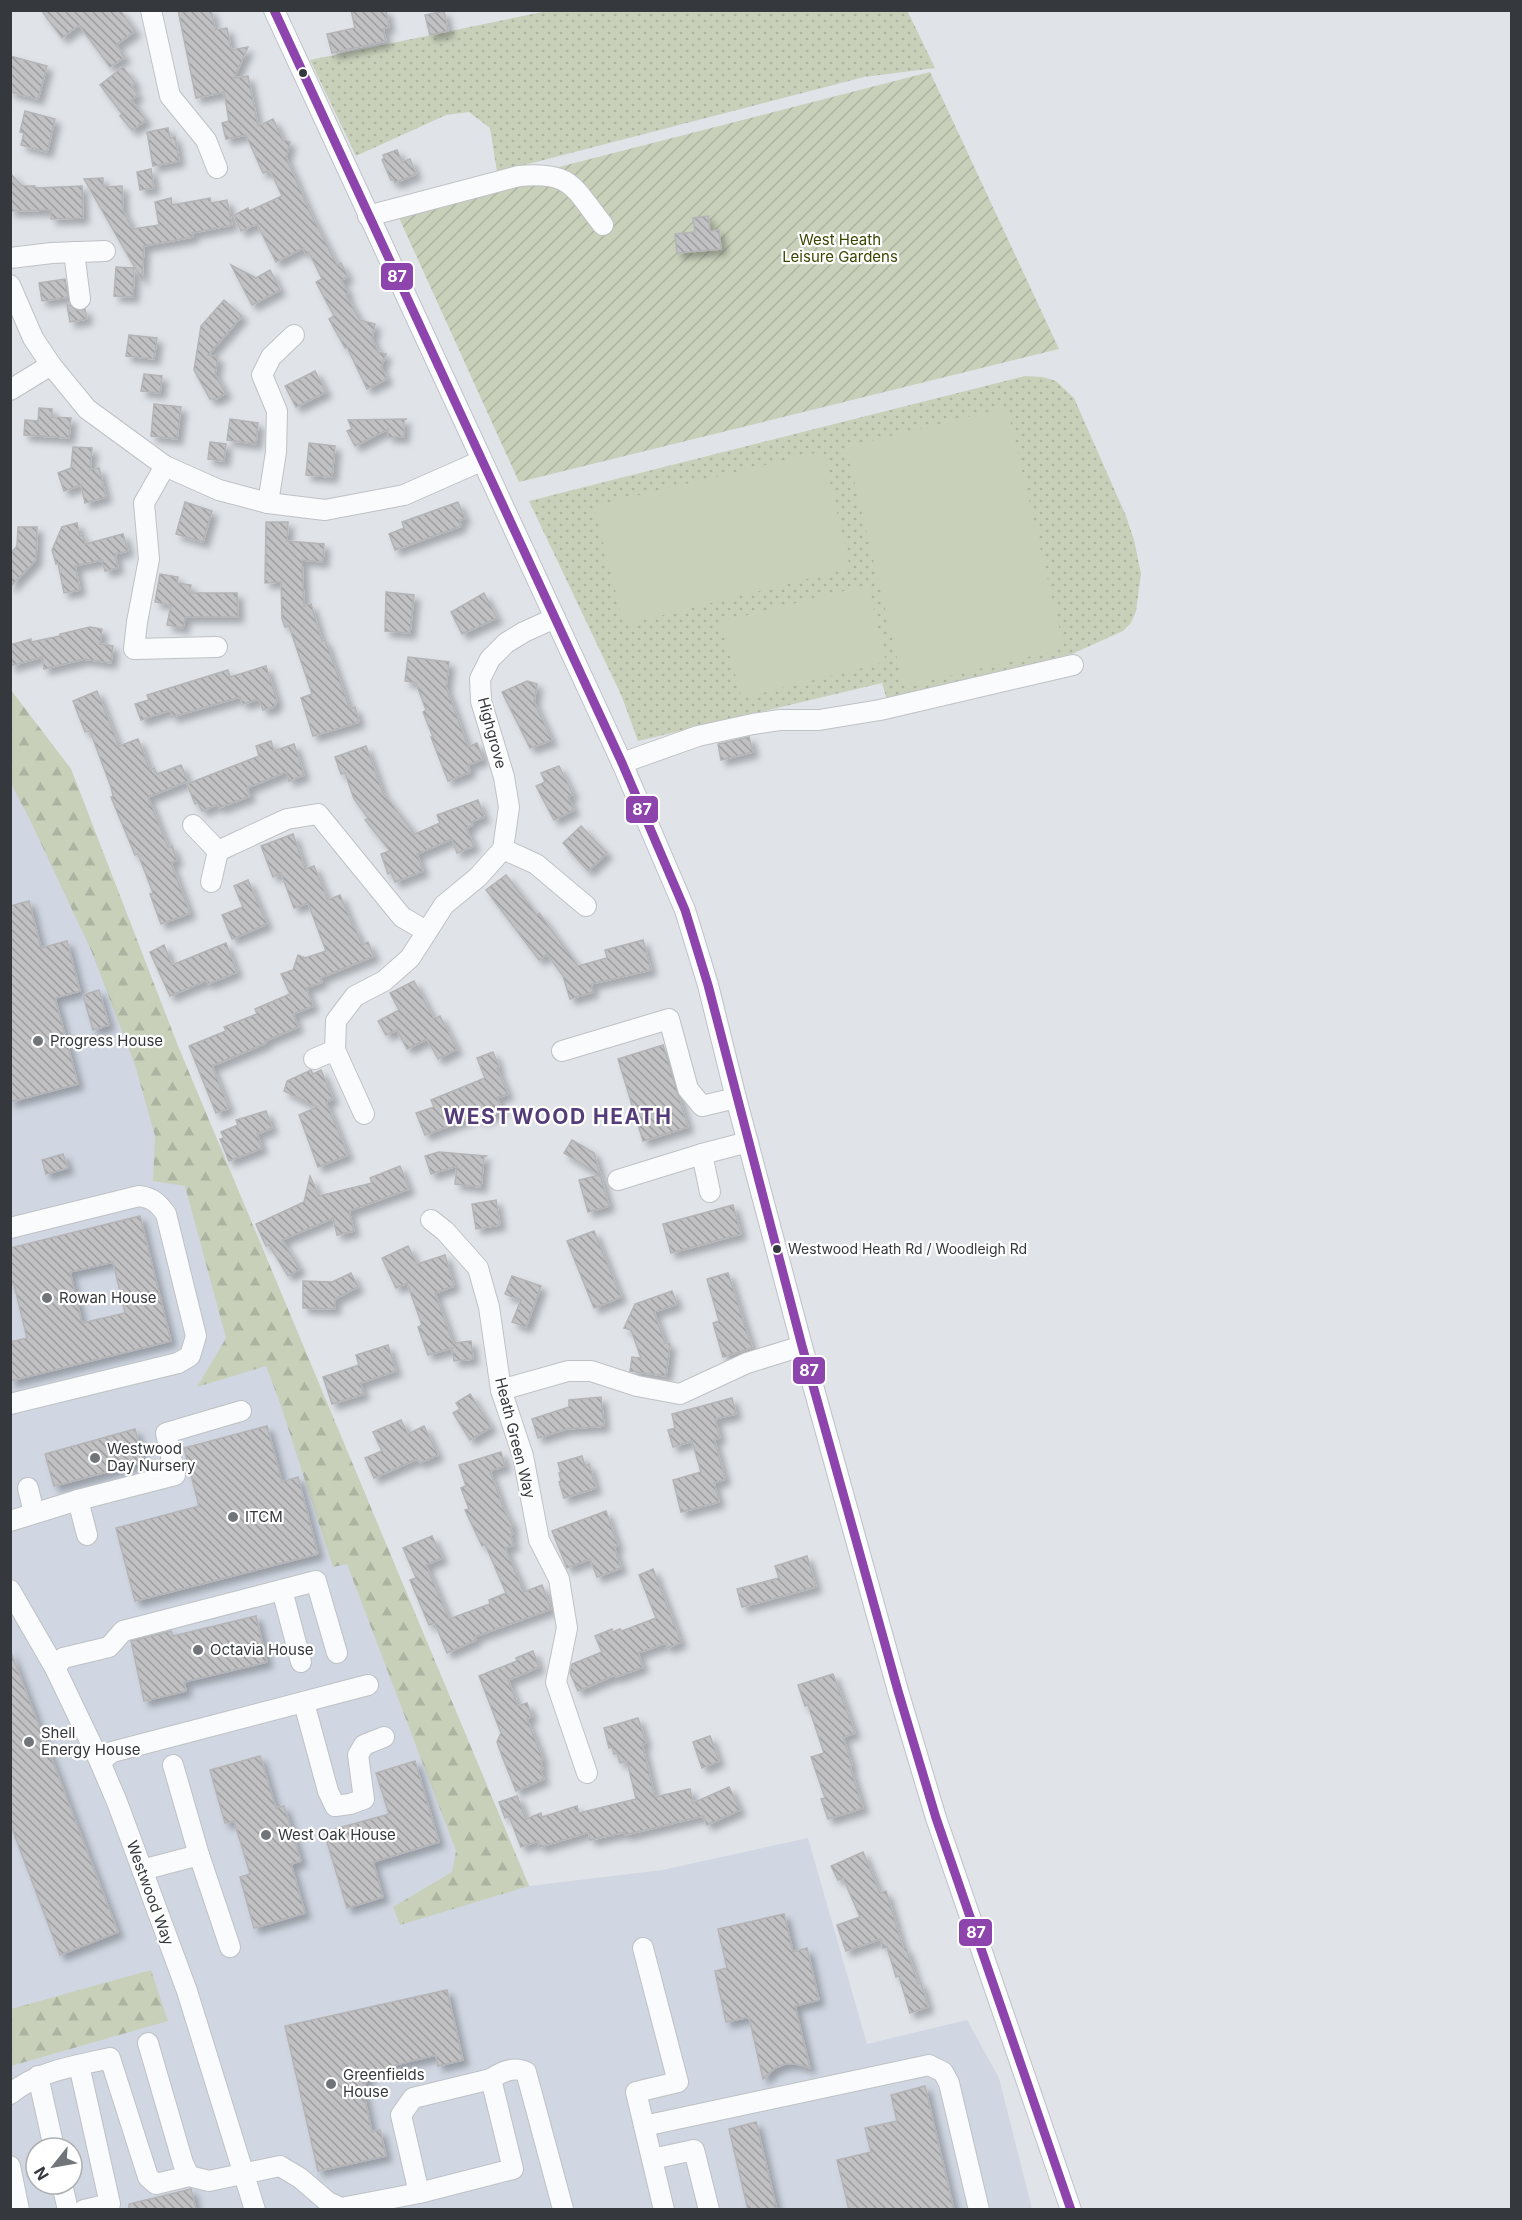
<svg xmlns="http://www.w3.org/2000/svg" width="1522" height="2220" font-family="Inter,sans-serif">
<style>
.built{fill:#d0d7e2;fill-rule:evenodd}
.grass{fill:url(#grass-dots)}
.forest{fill:url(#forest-firs)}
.garden{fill:url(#garden-furrows)}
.pitch{fill:#c8d0ba}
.building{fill:url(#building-back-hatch);stroke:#b4b4b7;stroke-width:1.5;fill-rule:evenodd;filter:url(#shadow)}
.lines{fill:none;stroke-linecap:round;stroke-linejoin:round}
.minor-casing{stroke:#bec1c5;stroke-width:22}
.minor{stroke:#fafbfc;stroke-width:20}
.bus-1-casing{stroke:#fff;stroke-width:14}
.bus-1{stroke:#8e44ad;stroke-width:9}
.bus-dot{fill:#35383c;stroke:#fff;stroke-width:2}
.poi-dot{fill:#717479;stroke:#fff;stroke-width:2}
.labels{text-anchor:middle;stroke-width:4.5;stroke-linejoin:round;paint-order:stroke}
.bus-label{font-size:14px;fill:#35383c;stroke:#fff;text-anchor:start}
.park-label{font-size:15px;fill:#3a4600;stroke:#fff}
.street-label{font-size:15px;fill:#35383c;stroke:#fff}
.poi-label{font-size:15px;fill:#35383c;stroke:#fff;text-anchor:start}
.district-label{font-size:21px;font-weight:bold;letter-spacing:1.5px;fill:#533c78;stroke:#fff}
.line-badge{stroke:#fff;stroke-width:2}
.badge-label{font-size:16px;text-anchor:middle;font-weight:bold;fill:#fff}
</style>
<defs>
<pattern id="grass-dots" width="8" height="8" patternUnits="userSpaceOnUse" patternTransform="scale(1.5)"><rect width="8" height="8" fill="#c8d0ba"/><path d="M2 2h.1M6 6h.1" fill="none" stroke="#acb3a1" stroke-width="1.8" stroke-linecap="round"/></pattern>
<pattern id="forest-firs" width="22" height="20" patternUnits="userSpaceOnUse" patternTransform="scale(1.5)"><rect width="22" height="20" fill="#c8d0ba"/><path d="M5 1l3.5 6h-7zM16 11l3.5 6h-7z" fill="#acb3a1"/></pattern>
<pattern id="garden-furrows" width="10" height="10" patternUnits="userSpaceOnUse" patternTransform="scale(1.5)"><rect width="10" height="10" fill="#c8d0ba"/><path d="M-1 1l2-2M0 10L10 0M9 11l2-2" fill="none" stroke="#acb3a1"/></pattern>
<pattern id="building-back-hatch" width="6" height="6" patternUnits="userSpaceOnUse" patternTransform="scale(1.5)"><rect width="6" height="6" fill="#c1c1c4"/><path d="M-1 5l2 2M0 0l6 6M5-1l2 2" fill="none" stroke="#9e9ea0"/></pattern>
<filter id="shadow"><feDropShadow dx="5.5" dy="5.5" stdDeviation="3" flood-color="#0004"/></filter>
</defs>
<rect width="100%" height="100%" fill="#e0e4e9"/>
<!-- built -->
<path class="built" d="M10 690 71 769 178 1046 529 1886 662 1870 808 1838 867 2044 967 2020 999 2078 1032 2209H11ZM36 2148H72V2184H36Z"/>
<!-- grass -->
<g class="grass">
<polygon points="907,10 935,68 864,77 497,172 490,128 469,112 446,115 356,156 310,60 547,11"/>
<polygon points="1025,376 1043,377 1056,381 1074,398 1126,516 1134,540 1141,574 1136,611 1131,623 1123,631 1072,654 887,700 882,683 638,741 622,697 529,501"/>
</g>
<!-- forest -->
<g class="forest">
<polygon points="11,690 71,769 178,1046 529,1886 400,1925 393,1907 452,1872 456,1851 347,1564 333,1567 280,1403 266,1366 197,1387 226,1338 185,1186 153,1181 155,1136 135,1065 91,950 30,820 11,784"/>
<polygon points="151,1970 168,2021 11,2066 11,2009"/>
</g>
<!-- garden -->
<polygon class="garden" points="930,72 1059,349 519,482 395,209"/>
<!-- pitch -->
<g class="pitch">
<polygon points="1007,407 1064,648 904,687 846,447"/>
<polygon points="823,451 850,568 624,625 594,506"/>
<polygon points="868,585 886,662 742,698 720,622"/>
</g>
<!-- building -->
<g class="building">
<polygon points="41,10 120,10 135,31 116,45 125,57 110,67 79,25 62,38"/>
<polygon points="178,10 211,10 215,30 227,28 231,50 248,47 234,78 248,76 258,126 273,119 283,140 290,142 286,157 309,210 337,265 341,263 348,277 341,280 348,293 346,295 360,320 375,324 372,338 378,352 386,354 381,367 387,379 367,389 347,347 345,348 329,319 334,316 316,282 322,279 309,252 306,254 303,248 276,262 257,224 241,231 234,215 248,208 249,211 282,196 270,170 263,173 246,135 226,139 222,123 229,121 224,92 196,98"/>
<polygon points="351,10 386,10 389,27 383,29 386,41 332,53 327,34 355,28"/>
<polygon points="444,11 448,31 430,35 425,15"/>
<polygon points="10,56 47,66 38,99 10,92"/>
<polygon points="123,67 135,83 131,86 138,95 131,100 146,120 132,130 120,116 122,114 100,85"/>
<polygon points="25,111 55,119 47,152 21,145 24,133 20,132"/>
<polygon points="168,128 170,138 175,137 179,161 153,166 147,132"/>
<polygon points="397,150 402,162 410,159 416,174 395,183 394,180 391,180 382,160 384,158 383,155"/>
<polygon points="151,169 154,188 140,190 137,172"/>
<polygon points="10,173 22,186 35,186 35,188 82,186 83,218 51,219 51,210 10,211"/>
<polygon points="103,178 103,187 122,186 123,211 133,229 159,225 155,202 171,198 172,205 210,198 211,203 227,200 232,225 192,233 193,237 144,246 142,280 84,179"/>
<polygon points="708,216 710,231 719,230 721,249 677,253 675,234 695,232 693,218"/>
<polygon points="231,265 256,278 270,270 280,290 252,305"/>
<polygon points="116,267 134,268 133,297 114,296"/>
<polygon points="65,279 68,297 42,301 39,283"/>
<polygon points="224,300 242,316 208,355 218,357 215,374 226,393 216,399 210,399 194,370 201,326"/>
<polygon points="67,305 70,305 76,310 85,309 87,319 70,322"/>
<polygon points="129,335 157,338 154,359 126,356"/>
<polygon points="315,371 326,392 296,407 285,386"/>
<polygon points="144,374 162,376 160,393 141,391"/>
<polygon points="154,404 181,407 177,439 151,436"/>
<polygon points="39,408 52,409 52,417 71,418 69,438 24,435 25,420 38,421"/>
<polygon points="230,419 258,423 256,444 227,440"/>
<polygon points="407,419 404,420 404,437 388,437 388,429 355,446 347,431 352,429 348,420"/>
<polygon points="210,442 226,444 224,461 208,459"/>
<polygon points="309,443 335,446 332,477 306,475"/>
<polygon points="73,447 92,448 90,470 99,468 106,497 85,503 81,485 64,491 58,473 71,468"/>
<polygon points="185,502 212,511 203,542 176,534"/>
<polygon points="458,502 465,519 459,520 461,526 395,550 389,534 404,528 402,522"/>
<polygon points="266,522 288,522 287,541 324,544 323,562 302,560 304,606 311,604 322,641 325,640 350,709 355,707 359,722 313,736 301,698 312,694 289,626 285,627 282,619 281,582 265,583"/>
<polygon points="77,523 80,536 83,535 85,544 123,534 128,551 115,554 118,568 105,571 102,560 75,566 80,590 64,593 58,563 56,564 52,550 62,527"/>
<polygon points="18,527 37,527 36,560 10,587 10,554 17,546"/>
<polygon points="160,574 178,577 177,583 191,585 189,593 237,593 238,617 185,617 183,628 167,625 171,605 155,602"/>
<polygon points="386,592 414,595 410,633 385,631"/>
<polygon points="484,593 497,618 462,634 451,612"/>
<polygon points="90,627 102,629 100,644 113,646 111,663 84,659 44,669 42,657 10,666 10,645 31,639 31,642 60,636 60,634"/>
<polygon points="408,657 449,662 446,687 468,747 477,743 483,759 468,765 470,772 448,781 431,737 433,737 423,712 426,710 416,683 405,681"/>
<polygon points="266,666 277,701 274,707 263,710 259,699 243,704 240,697 172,717 170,710 141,720 135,704 149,700 147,695 228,670 230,677"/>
<polygon points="527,681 537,684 534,702 552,740 530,748 502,692"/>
<polygon points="97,691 119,746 138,739 150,770 154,768 157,774 181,765 188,781 148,797 168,847 172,846 177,860 171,863 190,913 161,924 150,894 153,893 138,854 135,855 111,797 113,796 111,787 90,731 85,732 73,701"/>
<polygon points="749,737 753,752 721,760 718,744"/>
<polygon points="271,741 274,751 294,744 304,775 289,781 286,772 247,788 250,796 219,808 218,804 202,811 198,803 195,804 187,784 259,756 256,746"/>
<polygon points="366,746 383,793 415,834 440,823 437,815 478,800 484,817 471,822 473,825 466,828 474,846 457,853 452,839 417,854 423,871 395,882 391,872 388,874 381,854 390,851 365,820 368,818 354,799 345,773 341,774 335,757"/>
<polygon points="559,766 573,794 568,797 574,810 554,820 536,786 545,782 541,773"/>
<polygon points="581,826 607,853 588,871 563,843"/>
<polygon points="293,834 305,869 314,866 328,900 340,895 354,929 355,928 362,945 368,942 374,956 320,978 322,982 306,988 313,1006 293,1014 298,1027 265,1041 266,1043 212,1066 229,1108 216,1113 189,1046 226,1031 224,1027 257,1014 255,1009 290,994 281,974 293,970 298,955 305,958 326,951 308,903 294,908 281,873 273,877 261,846"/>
<polygon points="506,875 537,915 539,913 578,966 607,958 605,950 643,940 651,970 591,984 593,992 570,999 563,976 547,954 539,960 486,890"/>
<polygon points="248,880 267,924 232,939 222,915 243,907 234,886"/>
<polygon points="29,901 41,948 67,941 80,991 55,998 78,1084 10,1102 10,906"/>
<polygon points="226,943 237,972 208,984 207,980 170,996 150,952 164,945 172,965"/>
<polygon points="414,981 434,1019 440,1016 457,1049 438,1059 427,1039 407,1049 397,1030 386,1035 378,1021 399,1010 390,993"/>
<polygon points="99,990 109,1025 93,1030 83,995"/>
<polygon points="663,1045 688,1127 643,1141 618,1059"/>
<polygon points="493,1052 499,1067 497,1068 508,1094 497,1098 502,1110 483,1120 475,1116 425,1135 416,1113 434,1107 431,1100 485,1078 477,1058"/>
<polygon points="311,1070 313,1074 321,1070 333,1099 326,1102 348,1155 318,1167 299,1115 317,1107 284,1091 287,1081"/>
<polygon points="266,1111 272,1128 257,1134 262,1148 229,1161 220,1139 224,1138 221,1132 238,1125 236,1120"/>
<polygon points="572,1140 594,1153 609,1206 588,1212 579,1180 599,1175 564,1153"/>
<polygon points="439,1152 486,1156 484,1157 481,1187 455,1184 457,1166 431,1174 425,1156"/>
<polygon points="63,1154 68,1168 46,1174 42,1160"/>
<polygon points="400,1166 409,1189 349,1211 354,1231 337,1235 333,1218 282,1240 300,1269 288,1276 269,1245 266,1246 256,1224 304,1202 310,1176 319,1196 372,1183 370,1178"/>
<polygon points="496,1200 500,1225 476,1229 472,1204"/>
<polygon points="733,1205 741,1234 671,1253 663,1224"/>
<path d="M140 1216 171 1341 10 1381V1342L27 1338 14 1284 10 1285V1248ZM113 1262 125 1313 82 1323 70 1272Z"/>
<polygon points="594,1231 621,1297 594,1308 567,1241"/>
<polygon points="408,1246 417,1264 445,1255 454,1286 435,1293 453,1343 471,1341 473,1359 454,1361 452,1348 428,1355 418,1327 422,1325 407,1283 396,1288 382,1258"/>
<polygon points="351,1273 358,1287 335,1299 335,1309 303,1308 303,1281 332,1282"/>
<polygon points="728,1273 752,1348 723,1357 713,1323 719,1321 707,1279"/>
<polygon points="512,1276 541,1286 526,1327 512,1322 521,1300 505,1294"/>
<polygon points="672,1291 677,1304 654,1312 665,1343 670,1344 666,1376 630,1371 632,1357 641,1358 631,1330 624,1328 635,1304"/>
<polygon points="388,1345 396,1371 360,1383 364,1394 332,1404 323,1377 359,1365 356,1355"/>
<polygon points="470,1394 491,1427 470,1440 453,1413 460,1409 456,1403"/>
<polygon points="601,1397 604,1426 566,1429 538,1438 532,1419 569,1407 569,1400"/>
<polygon points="732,1398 736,1414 715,1419 720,1438 714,1439 725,1479 714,1483 719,1502 681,1512 673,1480 701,1472 692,1441 673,1447 668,1430 675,1428 672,1414"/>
<polygon points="401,1420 408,1434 424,1426 438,1455 420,1463 417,1459 374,1478 365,1458 382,1451 373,1432"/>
<polygon points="267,1426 282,1482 298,1477 318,1554 135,1601 116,1528 199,1506 184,1448"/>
<polygon points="135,1429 144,1462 54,1486 45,1454"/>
<polygon points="501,1452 505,1466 490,1471 504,1510 513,1526 510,1527 513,1534 510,1535 514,1545 505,1548 524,1592 542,1585 551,1609 474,1637 476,1640 447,1653 435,1623 429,1625 410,1580 416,1578 403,1548 432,1536 442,1558 426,1565 449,1619 490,1604 489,1600 506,1593 485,1544 482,1546 465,1510 469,1509 461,1488 466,1486 459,1465"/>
<polygon points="582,1456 585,1466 589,1464 596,1488 564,1498 559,1482 561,1481 559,1473 561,1473 558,1463"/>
<polygon points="606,1511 618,1546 614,1547 621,1568 597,1577 590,1559 567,1568 552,1531"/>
<polygon points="807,1556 816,1587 742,1607 737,1589 779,1578 775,1566"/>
<polygon points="653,1569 681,1642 668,1648 666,1643 638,1653 643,1667 616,1677 615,1675 578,1691 570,1673 572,1664 602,1652 595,1636 612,1629 613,1632 620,1629 622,1631 656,1618 639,1575"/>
<polygon points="256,1616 267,1662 184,1682 186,1691 144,1701 131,1641 171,1631 173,1636"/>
<polygon points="10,1650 118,1932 60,1955 10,1823"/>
<polygon points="533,1651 539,1667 508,1680 518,1706 527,1703 532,1716 527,1719 543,1760 540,1761 543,1769 540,1770 544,1779 516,1791 502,1756 497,1742 501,1733 479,1676 517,1661 516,1658"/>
<polygon points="833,1674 855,1733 843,1737 852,1766 850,1767 863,1808 828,1819 821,1799 825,1798 811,1757 824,1753 808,1705 805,1706 798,1685"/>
<polygon points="638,1718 646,1743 642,1744 655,1797 690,1789 693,1803 729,1787 740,1810 707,1825 703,1816 625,1835 625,1832 590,1840 589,1832 540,1847 538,1841 521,1847 509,1816 505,1818 499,1802 517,1796 526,1819 541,1813 542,1817 577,1806 579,1813 636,1799 627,1761 620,1763 617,1753 614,1754 612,1747 609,1748 604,1728"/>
<polygon points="710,1736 719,1761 702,1768 693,1742"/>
<polygon points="260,1756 276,1808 284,1806 301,1861 291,1864 305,1913 254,1928 240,1877 250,1874 242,1847 234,1821 225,1823 210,1770"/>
<polygon points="415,1761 439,1842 373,1862 383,1897 347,1908 324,1832 389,1814 376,1773"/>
<polygon points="863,1852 880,1893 886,1891 903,1948 906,1948 918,1984 921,1983 928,2007 910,2013 899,1976 896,1977 887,1947 883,1948 881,1939 846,1951 837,1925 860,1917 843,1878 838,1880 831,1866"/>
<polygon points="784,1914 793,1952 807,1948 819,2000 795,2006 810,2068 797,2064 785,2064 775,2068 763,2079 749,2017 726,2022 715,1971 727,1968 718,1929"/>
<polygon points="447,1990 463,2060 438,2066 436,2055 370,2071 368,2080 362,2087 372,2132 380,2130 386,2156 318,2171 285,2026"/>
<polygon points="925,2086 954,2210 849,2210 837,2160 871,2152 865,2128 897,2121 891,2095"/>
<polygon points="756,2122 777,2210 748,2210 729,2129"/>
<polygon points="191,2189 196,2210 129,2210 129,2204"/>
</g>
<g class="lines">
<!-- minor casing -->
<g class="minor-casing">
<g id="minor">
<polyline points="151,10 170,96 206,140 217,168"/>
<polyline points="274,10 622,763 685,910 708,985 736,1098 802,1346 898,1691 936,1818 1071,2210"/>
<path d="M368 216 519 176C572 171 573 187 603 225"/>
<polyline points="74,252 80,299"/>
<polyline points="10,258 52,253 105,251"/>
<polyline points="10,285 33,338 51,365 87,409 165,466 219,490 268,503 325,510 404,495 481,461"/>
<polyline points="10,390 51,365"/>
<polyline points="165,466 144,503 149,559 137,622 134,649 217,647"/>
<polyline points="268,503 276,452 277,411 262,375 271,357 294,335"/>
<polyline points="622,763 698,736 753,724 780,720 819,720 880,710 1073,665"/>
<polyline points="193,825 218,851 287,819 318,814 402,917 426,931"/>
<polyline points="503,849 536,864 586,906"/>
<polyline points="211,882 218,851"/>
<polyline points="562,1051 669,1019 688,1089 702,1106 736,1098"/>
<polyline points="314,1059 335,1050"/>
<polyline points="364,1114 335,1050 336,1021 355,996 384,981 410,958 444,905 478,877 503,849 509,807 504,777 481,701 480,679 490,659 506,643 524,632 555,618"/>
<polyline points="618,1180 702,1154"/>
<polyline points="710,1192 702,1154 748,1142"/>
<polyline points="431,1220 445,1231 478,1268 489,1307 501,1390 523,1456 539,1540 559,1579 567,1628 556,1682 587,1773"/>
<path d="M10 1228 139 1196C153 1198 158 1203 166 1214L196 1336 190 1356 178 1363 10 1404"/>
<polyline points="501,1390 568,1371 591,1371 637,1386 680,1394 747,1363 802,1346"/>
<polyline points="28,1488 34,1513"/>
<polyline points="78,1500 87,1535"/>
<polyline points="10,1521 78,1500 175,1475 166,1433 241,1411"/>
<polyline points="10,1590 55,1668 100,1762 117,1802 187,1991 255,2210"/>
<polyline points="282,1590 301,1662"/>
<polyline points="55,1668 63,1658 109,1647 123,1631 316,1581 337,1653"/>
<polyline points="304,1703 328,1791 335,1806 350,1804 364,1799 358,1755 364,1745 384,1737"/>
<polyline points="100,1762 112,1752 368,1685"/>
<polyline points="199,1855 230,1947"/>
<polyline points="142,1870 199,1855 173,1765"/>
<polyline points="643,1948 678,2082 636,2092 664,2210"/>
<polyline points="148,2043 183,2163 189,2176"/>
<polyline points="79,2065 110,2204 84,2210"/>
<polyline points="38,2076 54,2148"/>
<path d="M491 2079C501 2072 514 2066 526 2072L563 2209"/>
<path d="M10 2094C38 2071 75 2066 110 2058L148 2177 156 2184 189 2176 209 2181 280 2166 300 2178 328 2202 341 2208 419 2193 513 2169 491 2079 413 2098 401 2115 419 2193"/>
<polyline points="644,2126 929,2065 943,2072 949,2083 979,2210"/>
<polyline points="652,2159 694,2150 709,2210"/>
<polyline points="10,2166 19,2210"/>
<polyline points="62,2184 68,2210"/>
</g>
</g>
<!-- minor -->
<use href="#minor" class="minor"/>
<!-- bus-1 casing -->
<g class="bus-1-casing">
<polyline id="bus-1" points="274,10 622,763 685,910 708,985 802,1346 898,1691 936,1818 1071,2210"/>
</g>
<!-- bus-1 -->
<use href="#bus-1" class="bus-1"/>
</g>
<!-- markers -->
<g class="bus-dot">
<circle cx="303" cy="73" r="5"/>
<circle cx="777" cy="1249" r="5"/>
</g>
<g class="poi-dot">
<circle cx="38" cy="1041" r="6"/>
<circle cx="47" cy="1298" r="6"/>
<circle cx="95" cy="1458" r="6"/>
<circle cx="233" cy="1517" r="6"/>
<circle cx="198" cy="1650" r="6"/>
<circle cx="29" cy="1742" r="6"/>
<circle cx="266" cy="1835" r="6"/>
<circle cx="331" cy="2084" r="6"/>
</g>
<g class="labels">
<!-- bus labels -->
<g class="bus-label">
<text x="788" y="1254">Westwood Heath Rd / Woodleigh Rd</text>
</g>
<!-- park labels -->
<g class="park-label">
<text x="840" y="245">West Heath<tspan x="840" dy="17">Leisure Gardens</tspan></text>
</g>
<!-- street labels -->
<g class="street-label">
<text transform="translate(492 733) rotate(75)" y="5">Highgrove</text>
<text transform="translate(515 1438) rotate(76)" y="5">Heath Green Way</text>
<text transform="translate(150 1893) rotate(70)" y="5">Westwood Way</text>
</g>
<!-- poi labels -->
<g class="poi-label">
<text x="50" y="1046">Progress House</text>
<text x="59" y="1303">Rowan House</text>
<text x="107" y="1454">Westwood<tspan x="107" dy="17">Day Nursery</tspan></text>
<text x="245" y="1522">ITCM</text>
<text x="210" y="1655">Octavia House</text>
<text x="41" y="1738">Shell<tspan x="41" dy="17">Energy House</tspan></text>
<text x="278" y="1840">West Oak House</text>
<text x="343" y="2080">Greenfields<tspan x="343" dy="17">House</tspan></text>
</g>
<!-- district labels -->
<g class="district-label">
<text x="558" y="1124">WESTWOOD HEATH</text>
</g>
</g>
<g class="line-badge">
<rect x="380" y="262" width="34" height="29" rx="6" fill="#8e44ad"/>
<rect x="625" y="795" width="34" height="29" rx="6" fill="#8e44ad"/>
<rect x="792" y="1356" width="34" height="29" rx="6" fill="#8e44ad"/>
<rect x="958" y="1918" width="35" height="29" rx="6" fill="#8e44ad"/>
</g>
<g class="badge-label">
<text x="397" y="282">87</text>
<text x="642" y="815">87</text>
<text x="809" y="1376">87</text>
<text x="976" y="1938">87</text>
</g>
<!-- border -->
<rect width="1522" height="2220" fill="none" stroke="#35383c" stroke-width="24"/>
<!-- north arrow -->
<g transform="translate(54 2166) rotate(239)"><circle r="28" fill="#ffffff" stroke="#aeafb1" stroke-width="1.5"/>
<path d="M0-4.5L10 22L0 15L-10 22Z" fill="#717479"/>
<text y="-9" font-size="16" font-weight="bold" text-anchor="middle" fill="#35383c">N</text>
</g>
</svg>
